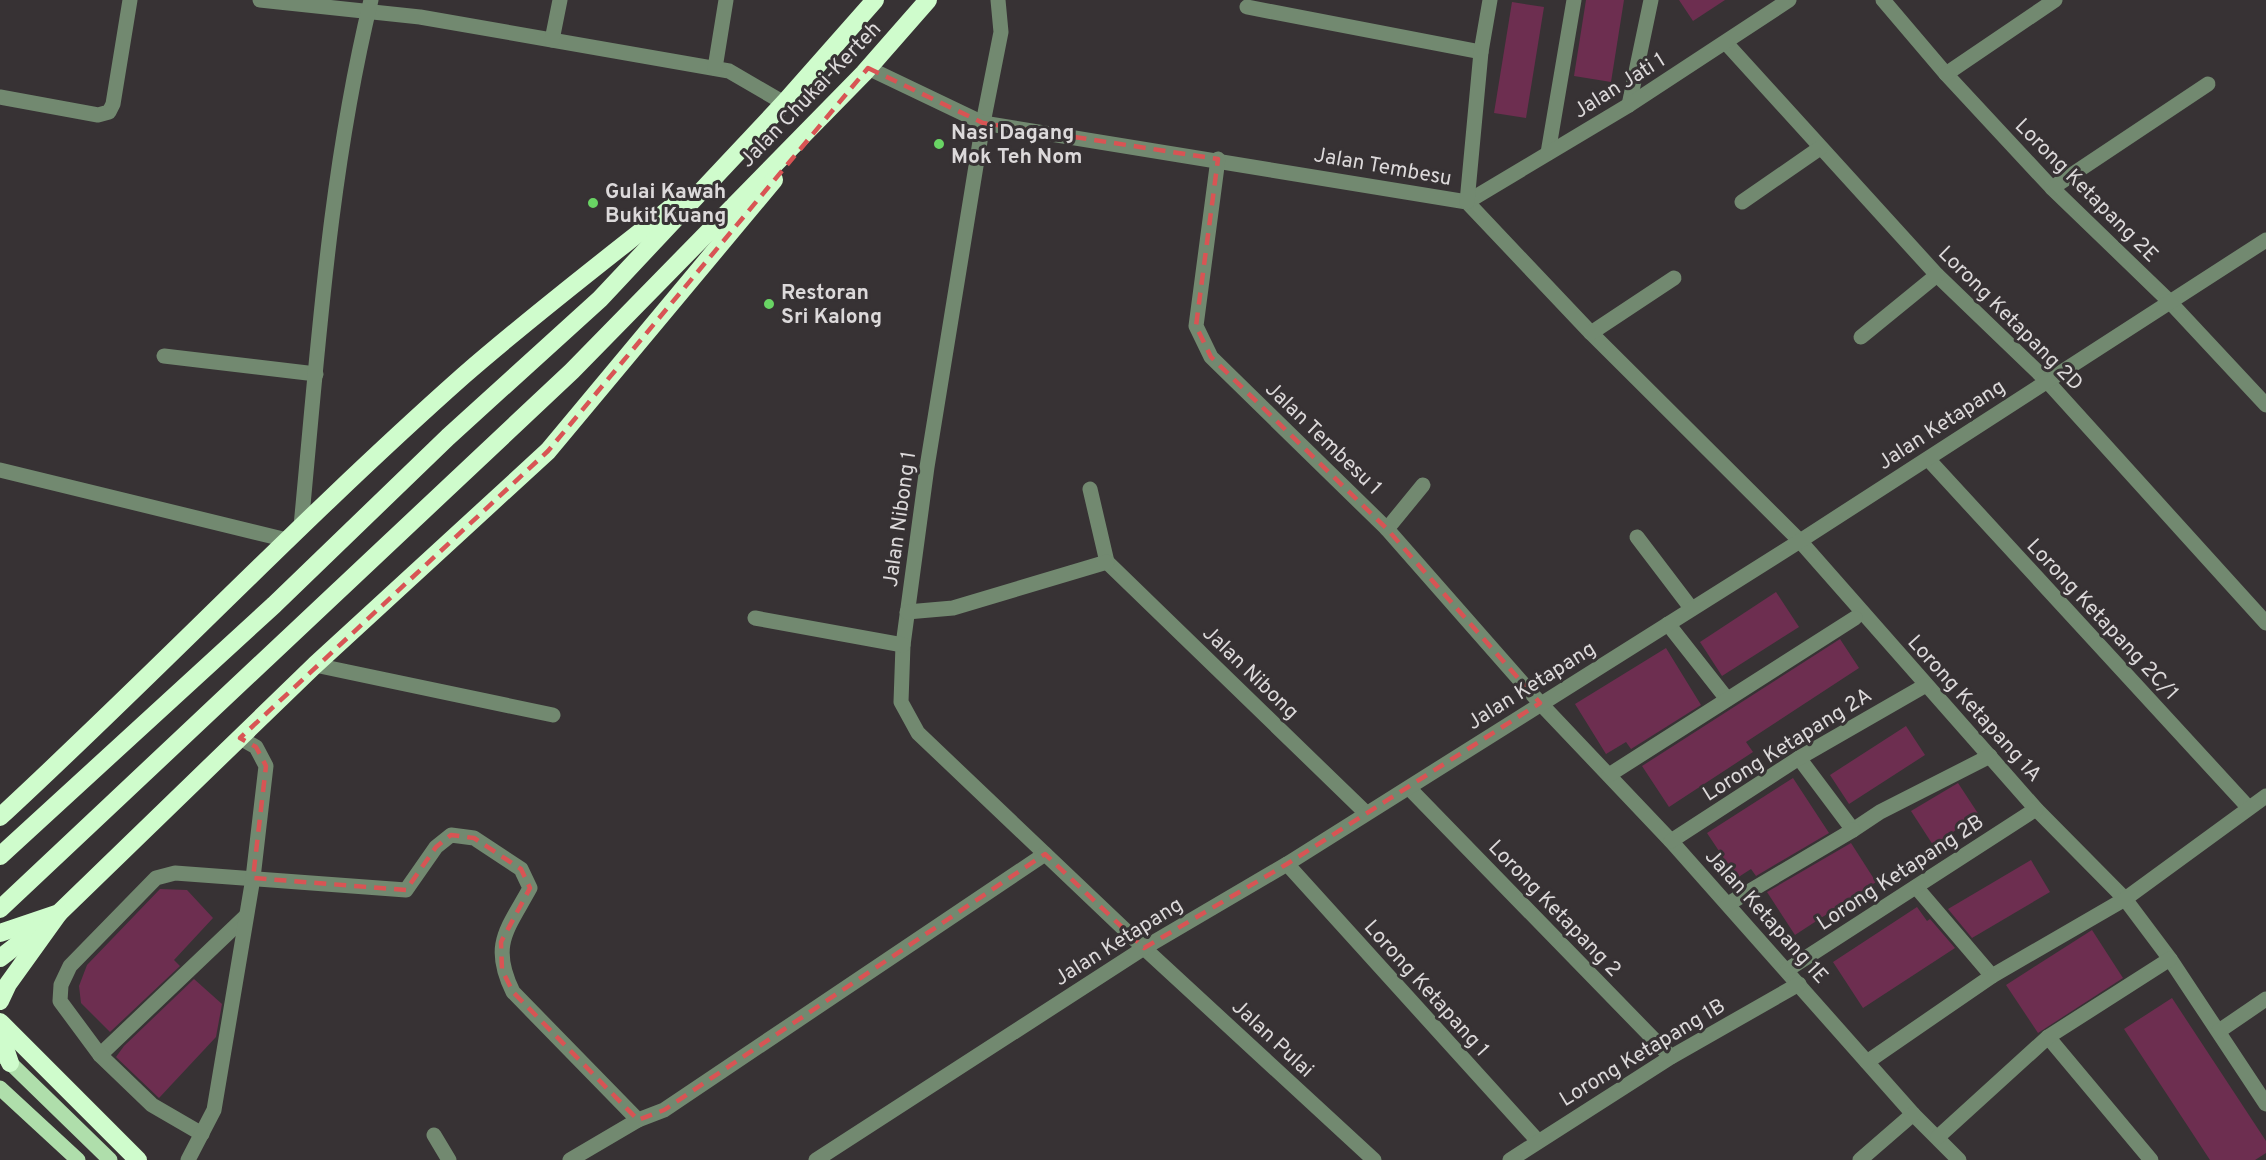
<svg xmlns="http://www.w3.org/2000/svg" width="2266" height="1160" font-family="Overpass,sans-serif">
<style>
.building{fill:#6d2e50}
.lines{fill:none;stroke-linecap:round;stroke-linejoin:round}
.minor{stroke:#728970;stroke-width:15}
.major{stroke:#afdeab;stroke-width:15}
.highway{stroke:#cffccc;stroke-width:18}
.marked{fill:none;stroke:#d85454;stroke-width:4.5;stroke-dasharray:12 8;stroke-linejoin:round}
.poi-dot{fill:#69d464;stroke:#373234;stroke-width:2}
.labels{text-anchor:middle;stroke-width:6;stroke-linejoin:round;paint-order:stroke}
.street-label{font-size:21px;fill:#dcd9da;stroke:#373234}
.poi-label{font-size:21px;font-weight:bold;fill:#dcd9da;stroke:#373234;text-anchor:start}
</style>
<rect width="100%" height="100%" fill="#373234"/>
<!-- building -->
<g class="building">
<polygon points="1586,0 1624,0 1611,82 1574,76"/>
<polygon points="1679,0 1725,0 1693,21"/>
<polygon points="1512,2 1544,7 1526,118 1494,113"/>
<polygon points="1776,592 1799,627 1722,676 1700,642"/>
<polygon points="1840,639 1859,668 1746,742 1753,752 1669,807 1642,766"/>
<polygon points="1666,648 1701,705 1631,749 1626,742 1606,754 1575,704"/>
<polygon points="1906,726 1925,755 1849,804 1830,775"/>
<polygon points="1793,778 1829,833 1756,876 1751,869 1737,878 1707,833"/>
<polygon points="1958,783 1979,815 1933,845 1911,811"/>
<polygon points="1851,843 1876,882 1795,935 1767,892"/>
<polygon points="2031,860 2050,892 1972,938 1948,909"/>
<polygon points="160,889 187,890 213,918 174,960 180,966 110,1032 81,1003 79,986 87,965"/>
<polygon points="1917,907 1927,921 1930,919 1955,948 1863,1008 1833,962"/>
<polygon points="2092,930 2123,978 2038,1033 2006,985"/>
<polygon points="194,979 222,1004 216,1037 159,1098 116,1057 124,1046"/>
<polygon points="2172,998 2266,1141 2266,1153 2255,1160 2210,1160 2124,1029"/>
</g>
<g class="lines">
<!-- minor -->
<g class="minor">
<polyline points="260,0 420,17 729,71 784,103"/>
<polyline points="998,0 1001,32 983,123 927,467 903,645 901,702 918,733 1144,948 1374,1160"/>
<polyline points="1883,0 1946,74 2052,188 2169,301 2266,405"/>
<polyline points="1247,7 1481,52"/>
<polyline points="552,40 560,0"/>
<polyline points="1726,43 1937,275 2046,380 2266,623"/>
<polyline points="715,68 726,0"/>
<polyline points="868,68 983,123 1467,202 1591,333 1800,541 2036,809 2125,899 2170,959 2266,1104"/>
<polyline points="1946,74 2055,0"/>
<polyline points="0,97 98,115 109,112 113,104 130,0"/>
<polyline points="1629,105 1651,0"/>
<polyline points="1548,153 1574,0"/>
<polyline points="1218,159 1196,326 1211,357 1387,529 1540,703 1671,841 1913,1114 1959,1160"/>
<polyline points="2052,188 2208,84"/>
<polyline points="1467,202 1629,105 1789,0"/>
<polyline points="1467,202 1481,52 1490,0"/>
<polyline points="1742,202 1820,148"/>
<polyline points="1591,333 1674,278"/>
<polyline points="1861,337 1937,275"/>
<polyline points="164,356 316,374"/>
<polyline points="1928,459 2248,807"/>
<polyline points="0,470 287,540"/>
<polyline points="1090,489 1107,562"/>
<path d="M301 526C318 350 329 173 371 0"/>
<polyline points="1387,529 1423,485"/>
<polyline points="1637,537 1691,608"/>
<polyline points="1107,562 1366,813"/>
<polyline points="907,612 953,608 1107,562"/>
<polyline points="755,618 903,645"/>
<polyline points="1668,624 1727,699"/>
<polyline points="315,665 553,715"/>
<polyline points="1799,758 1853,830 1880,812 1990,756"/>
<polyline points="1609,775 1855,618"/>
<polyline points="1409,788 1671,1057"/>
<polyline points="1671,841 1799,758 1926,685"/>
<polyline points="1287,864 1537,1140"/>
<polyline points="1916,887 1992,976 2125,899 2266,796"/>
<polyline points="1728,904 1853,830"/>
<polyline points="1787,970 2036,809"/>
<polyline points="2219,1031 2266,999"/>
<polyline points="2048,1037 2151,1160"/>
<polyline points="100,1055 246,916"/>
<polyline points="1867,1062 1992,976"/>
<path d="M202 1134 152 1105 100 1055 60 1001 61 985 70 966 156 878 175 873 406 890 436 847 451 835 474 838 521 869 530 888C507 930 490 945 513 992L638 1120 664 1110 1045 854"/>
<polyline points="434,1135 449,1160"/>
<polyline points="1938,1137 2048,1037 2170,959"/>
<polyline points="188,1160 214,1110 253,878 266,766 256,747 240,738"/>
<polyline points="570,1160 638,1120"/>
<polyline points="816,1160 1144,948 1287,864 1800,541 2266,240"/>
<polyline points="1510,1160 1671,1057 1799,984"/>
<polyline points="1860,1160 1913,1114"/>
</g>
<!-- major -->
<g class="major">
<polyline points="2,1055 110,1160"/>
<polyline points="0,1088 78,1160"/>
</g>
<!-- highway -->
<g class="highway">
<path d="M0 817C156 673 303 518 463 376 534 314 609 257 683 198"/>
<polyline points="0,856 274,605 448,437 600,299 784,103 875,0"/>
<polyline points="0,909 572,371 864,73 928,0"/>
<polyline points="0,933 59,913 315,665 548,451 774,180"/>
<polyline points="0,958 43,925"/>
<polyline points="0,1001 8,984 59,913"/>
<polyline points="0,1022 138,1160"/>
<polyline points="0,1033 10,1063"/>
</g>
</g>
<!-- marked area -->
<path class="marked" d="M868 68 983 123 1218 159 1196 326 1211 357 1387 529 1540 703 1287 864 1144 948 1045 854 664 1110 638 1120 513 992 502 970 501 942 530 888 521 869 474 838 451 835 436 847 406 890 253 878 266 766 256 747 240 738 548 451Z"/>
<!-- markers -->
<g class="poi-dot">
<circle cx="939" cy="144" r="6"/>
<circle cx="593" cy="203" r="6"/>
<circle cx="769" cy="304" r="6"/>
</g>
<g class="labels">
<!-- street labels -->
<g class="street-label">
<text transform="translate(1619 85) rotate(-32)" y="7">Jalan Jati 1</text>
<text transform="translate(810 94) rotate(-46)" y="7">Jalan Chukai-Kerteh</text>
<text transform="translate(1383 166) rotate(10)" y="7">Jalan Tembesu</text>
<text transform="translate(2087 190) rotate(45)" y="7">Lorong Ketapang 2E</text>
<text transform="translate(2011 318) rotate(45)" y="7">Lorong Ketapang 2D</text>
<text transform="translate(1941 424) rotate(-33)" y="7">Jalan Ketapang</text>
<text transform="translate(1324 438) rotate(44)" y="7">Jalan Tembesu 1</text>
<text transform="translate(899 519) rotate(-82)" y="7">Jalan Nibong 1</text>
<text transform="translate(2103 619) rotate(47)" y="7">Lorong Ketapang 2C/1</text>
<text transform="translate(1251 672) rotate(44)" y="7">Jalan Nibong</text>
<text transform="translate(1531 685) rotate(-32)" y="7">Jalan Ketapang</text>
<text transform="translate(1975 708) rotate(48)" y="7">Lorong Ketapang 1A</text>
<text transform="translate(1787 744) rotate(-32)" y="7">Lorong Ketapang 2A</text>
<text transform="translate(1900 872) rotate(-33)" y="7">Lorong Ketapang 2B</text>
<text transform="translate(1555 908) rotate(46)" y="7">Lorong Ketapang 2</text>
<text transform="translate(1767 916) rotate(48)" y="7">Jalan Ketapang 1E</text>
<text transform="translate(1118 941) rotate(-32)" y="7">Jalan Ketapang</text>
<text transform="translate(1427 988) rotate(48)" y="7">Lorong Ketapang 1</text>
<text transform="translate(1273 1038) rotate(43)" y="7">Jalan Pulai</text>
<text transform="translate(1642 1052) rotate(-31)" y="7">Lorong Ketapang 1B</text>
</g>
<!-- poi labels -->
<g class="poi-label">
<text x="951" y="139">Nasi Dagang<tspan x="951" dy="24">Mok Teh Nom</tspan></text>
<text x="605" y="198">Gulai Kawah<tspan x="605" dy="24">Bukit Kuang</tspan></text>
<text x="781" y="299">Restoran<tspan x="781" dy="24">Sri Kalong</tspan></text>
</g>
</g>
</svg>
